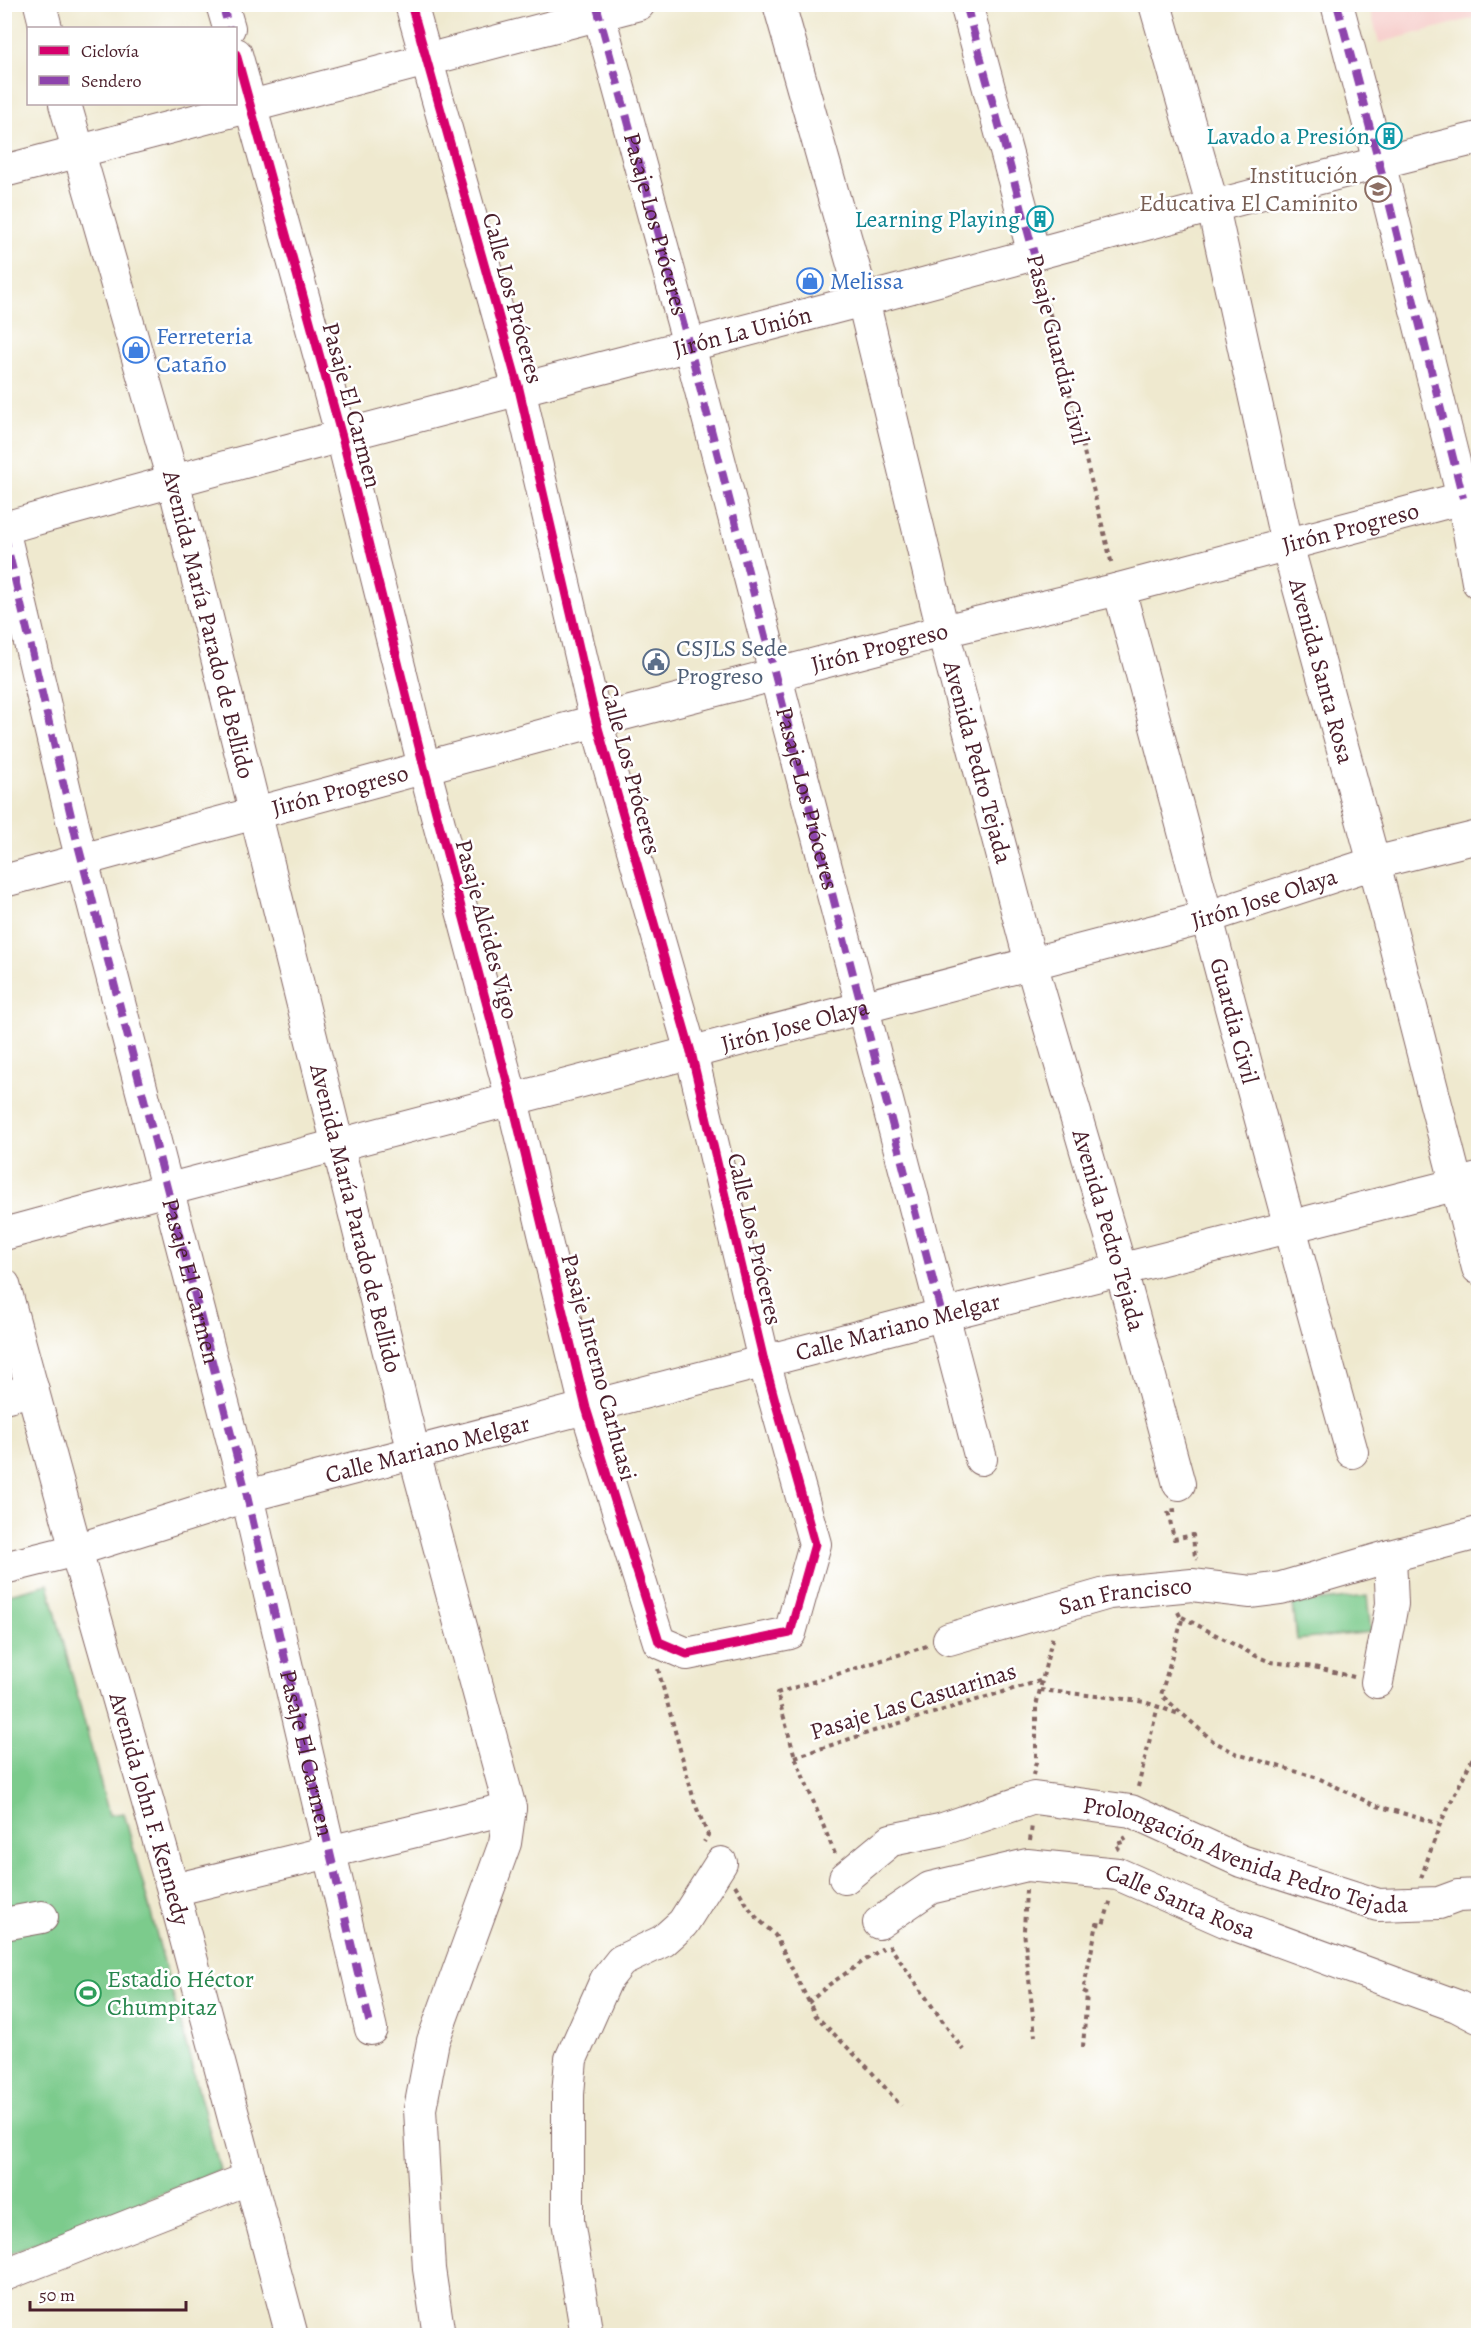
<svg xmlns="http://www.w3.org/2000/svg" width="1483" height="2340" font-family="Alegreya,serif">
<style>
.built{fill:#f7d0ce}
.green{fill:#7bcb8c;stroke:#62755c;stroke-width:1.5}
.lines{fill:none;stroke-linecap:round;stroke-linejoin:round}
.minor-casing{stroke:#846664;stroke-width:34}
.path{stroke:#846664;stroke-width:4;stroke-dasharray:4.5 4.5;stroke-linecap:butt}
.minor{stroke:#fff;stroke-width:32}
.quiet{stroke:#8e44ad;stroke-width:8;stroke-dasharray:15 8;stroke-linecap:butt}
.cycleway-casing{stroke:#fff;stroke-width:13}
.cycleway{stroke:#d6006c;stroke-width:9}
.labels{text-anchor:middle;stroke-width:5;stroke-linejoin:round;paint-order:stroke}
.culture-label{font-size:24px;fill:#0d838f;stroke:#fff;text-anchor:end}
.education-label{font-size:24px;fill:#785e54;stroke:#fff;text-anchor:end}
.street-label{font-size:24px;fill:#4a1f2b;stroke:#fff}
.shop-label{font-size:24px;fill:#366cbe;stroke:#fff;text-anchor:start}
.service-label{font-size:24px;fill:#4e5e75;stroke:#fff;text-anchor:start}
.leisure-label{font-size:24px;fill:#27864d;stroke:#fff;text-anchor:start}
</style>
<rect width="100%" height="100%" fill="#fff"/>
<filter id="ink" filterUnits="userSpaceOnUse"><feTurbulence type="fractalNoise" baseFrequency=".0167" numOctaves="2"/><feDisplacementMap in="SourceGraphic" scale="12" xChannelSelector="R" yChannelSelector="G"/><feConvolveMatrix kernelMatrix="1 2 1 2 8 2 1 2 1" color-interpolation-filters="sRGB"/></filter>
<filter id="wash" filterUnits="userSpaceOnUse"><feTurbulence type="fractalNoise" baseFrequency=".008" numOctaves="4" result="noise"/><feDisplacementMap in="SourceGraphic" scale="24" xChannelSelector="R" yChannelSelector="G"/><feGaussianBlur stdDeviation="1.35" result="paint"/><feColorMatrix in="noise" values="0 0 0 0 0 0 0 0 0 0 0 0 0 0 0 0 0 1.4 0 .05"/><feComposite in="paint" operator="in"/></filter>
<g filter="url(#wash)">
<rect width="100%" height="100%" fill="#efe9cf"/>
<!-- built -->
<polygon class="built" points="1383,5 1478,5 1478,17 1379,43 1370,8"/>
<!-- green -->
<g class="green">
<polygon points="48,1584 109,1815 124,1813 220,2170 5,2256 5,1595"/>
<polygon points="1367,1596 1371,1632 1297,1640 1293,1604"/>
</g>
</g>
<g filter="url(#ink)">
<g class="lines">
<!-- minor casing -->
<g class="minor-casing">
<g id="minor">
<polyline points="40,4 46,28"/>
<polyline points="222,4 229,28"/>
<polyline points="596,4 689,345 981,1459"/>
<path id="s1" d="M779 4 863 300 943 631 1031 963 1121 1270 1179 1484"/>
<polyline points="966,4 1034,254"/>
<path id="s2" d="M1155 4 1213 207 1287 544 1374 863 1478 1268"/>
<polyline points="1337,4 1379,162 1463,498 1478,582"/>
<polyline points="236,54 342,437 424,767 512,1100 586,1408 659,1642 687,1654 790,1633 815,1544 764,1361 691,1052 596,721 519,389 411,4"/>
<path id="s3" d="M65 104 173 480 414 1453 510 1808 505 1843 433 2041 420 2109 429 2269 439 2336"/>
<polyline points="4,171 639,4"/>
<path id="s4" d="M4 528C290 447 577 375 863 300 1068 246 1272 188 1478 138"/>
<polyline points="4,533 76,837 247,1496 371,2029"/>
<path id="s5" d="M1119 589C1197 877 1271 1165 1352 1452"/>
<path id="s6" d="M4 881 596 721 943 631 1119 589 1478 494"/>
<path id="s7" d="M4 1234 166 1190 1208 917 1374 863 1478 837"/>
<path id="s8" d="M4 1285 76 1550 173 1890 292 2336"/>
<polyline points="4,1397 33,1390"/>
<path id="s9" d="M4 1568 76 1550 247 1496 942 1315 1478 1179"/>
<path id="s10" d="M949 1639 1109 1593 1192 1585 1251 1592 1281 1588 1390 1556 1478 1533"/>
<polyline points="1377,1682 1392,1604 1390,1556"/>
<path id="s11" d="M845 1878 891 1840 940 1830 1034 1798 1131 1811 1241 1861 1378 1905 1439 1903 1458 1896 1478 1895"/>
<polyline points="173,1890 510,1808"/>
<path id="s12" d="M879 1923 930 1888 1027 1865 1118 1874 1225 1921 1457 2006 1478 2017"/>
<polyline points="4,1924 42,1917"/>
<polyline points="4,2275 250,2178"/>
<polyline points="587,2336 568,2221 568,2094 571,2059 606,1980 621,1961 663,1941 683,1923 721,1863"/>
</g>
</g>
<!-- path -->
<g class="path">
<polyline points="1041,278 1112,565"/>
<polyline points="1176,1510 1168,1511 1174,1539 1193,1535 1195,1558 1197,1559"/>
<polyline points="1178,1612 1182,1620 1161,1695 1213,1741 1237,1754 1318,1778 1374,1805 1440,1824"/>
<polyline points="1182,1617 1258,1657 1271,1662 1314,1667 1354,1677"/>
<polyline points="658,1669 695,1804 708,1835 704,1842"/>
<polyline points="1040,1690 1125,1699 1145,1702 1179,1714"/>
<polyline points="795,1757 880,1729 1043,1680"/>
<polyline points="1033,1775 1036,1762 1036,1706 1053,1635"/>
<polyline points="1138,1787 1158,1706"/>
<polyline points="1030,1841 1032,1825"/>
<polyline points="1119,1850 1116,1844 1126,1841 1123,1836"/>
<polyline points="835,1854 795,1757 777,1693 927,1646"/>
<polyline points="1421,1878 1440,1824 1478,1747"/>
<polyline points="735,1885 753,1914 775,1935 816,2016 869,2069 901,2106"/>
<polyline points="1026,1890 1024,1931 1035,2036"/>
<polyline points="889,1945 963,2050"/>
<polyline points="808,2003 830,1984 883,1948"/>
<polyline points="1083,2047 1087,1993 1083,1991 1097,1924 1103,1925 1111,1899"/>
</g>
<!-- minor -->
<use href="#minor" class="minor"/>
<!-- quiet -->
<g class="quiet">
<polyline points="222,4 229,28"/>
<path id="s13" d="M596 4 689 345 942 1315"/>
<polyline points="966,4 1034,254"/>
<polyline points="1337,4 1379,162 1463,498"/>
<path id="s14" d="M4 533 76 837 247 1496 371 2029"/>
</g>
<!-- cycleway casing -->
<g class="cycleway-casing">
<polyline id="cycleway" points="236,54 342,437 424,767 512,1100 586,1408 659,1642 687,1654 790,1633 815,1544 764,1361 691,1052 596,721 519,389 411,4"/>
</g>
<!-- cycleway -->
<use href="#cycleway" class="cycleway"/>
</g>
</g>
<!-- icons -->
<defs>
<g id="building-ring" transform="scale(1.35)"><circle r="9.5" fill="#fff" stroke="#0f9aa8" stroke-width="1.5"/><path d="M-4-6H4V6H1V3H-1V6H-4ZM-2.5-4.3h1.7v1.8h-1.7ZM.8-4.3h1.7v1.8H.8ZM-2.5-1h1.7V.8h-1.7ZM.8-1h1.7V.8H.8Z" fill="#0f9aa8"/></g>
<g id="school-ring" transform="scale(1.35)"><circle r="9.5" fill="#fff" stroke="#8d6e63" stroke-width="1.5"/><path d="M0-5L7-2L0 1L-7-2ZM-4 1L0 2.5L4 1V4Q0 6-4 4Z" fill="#8d6e63"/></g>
<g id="shop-ring" transform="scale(1.35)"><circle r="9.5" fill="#fff" stroke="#3f7fe0" stroke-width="1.5"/><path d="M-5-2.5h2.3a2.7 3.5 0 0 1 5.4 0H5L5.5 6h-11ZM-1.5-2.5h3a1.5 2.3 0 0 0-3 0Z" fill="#3f7fe0"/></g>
<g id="civic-ring" transform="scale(1.35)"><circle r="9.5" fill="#fff" stroke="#5c6f8a" stroke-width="1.5"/><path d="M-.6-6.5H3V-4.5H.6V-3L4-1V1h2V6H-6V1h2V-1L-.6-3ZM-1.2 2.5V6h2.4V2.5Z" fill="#5c6f8a"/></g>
<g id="stadium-ring" transform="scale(1.35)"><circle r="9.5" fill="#fff" stroke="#2e9e5b" stroke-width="1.5"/><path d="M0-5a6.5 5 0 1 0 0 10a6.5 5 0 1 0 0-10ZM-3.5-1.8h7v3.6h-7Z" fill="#2e9e5b"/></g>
</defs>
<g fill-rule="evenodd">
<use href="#building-ring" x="1389" y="136"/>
<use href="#school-ring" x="1378" y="189"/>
<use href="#building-ring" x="1040" y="219"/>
<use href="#shop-ring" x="810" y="281"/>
<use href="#shop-ring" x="136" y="350"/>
<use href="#civic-ring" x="656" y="662"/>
<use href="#stadium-ring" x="88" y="1993"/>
</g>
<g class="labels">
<!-- culture labels -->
<g class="culture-label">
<text x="1370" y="144">Lavado a Presión</text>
<text x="1020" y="227">Learning Playing</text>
</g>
<!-- education labels -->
<g class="education-label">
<text x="1358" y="183">Institución<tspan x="1358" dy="28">Educativa El Caminito</tspan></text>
</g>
<!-- street labels -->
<g class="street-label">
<text dy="8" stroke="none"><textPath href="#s13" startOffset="228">Pasaje Los Próceres</textPath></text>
<text transform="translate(513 298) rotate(75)" y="8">Calle Los Próceres</text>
<text dy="8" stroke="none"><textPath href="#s4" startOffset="764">Jirón La Unión</textPath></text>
<text transform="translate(1058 349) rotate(76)" y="8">Pasaje Guardia Civil</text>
<text transform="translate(352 405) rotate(75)" y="8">Pasaje El Carmen</text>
<text dy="8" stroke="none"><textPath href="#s6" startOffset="1392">Jirón Progreso</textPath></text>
<text dy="8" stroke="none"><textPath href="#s3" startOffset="540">Avenida María Parado de Bellido</textPath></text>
<text dy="8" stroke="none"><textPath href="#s6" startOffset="906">Jirón Progreso</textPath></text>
<text dy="8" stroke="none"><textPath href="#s2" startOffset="688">Avenida Santa Rosa</textPath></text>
<text dy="8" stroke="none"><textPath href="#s1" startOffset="784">Avenida Pedro Tejada</textPath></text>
<text transform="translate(631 769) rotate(75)" y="8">Calle Los Próceres</text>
<text dy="8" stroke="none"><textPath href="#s6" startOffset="348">Jirón Progreso</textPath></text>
<text dy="8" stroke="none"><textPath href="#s13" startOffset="822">Pasaje Los Próceres</textPath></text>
<text dy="8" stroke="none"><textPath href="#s7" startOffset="1304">Jirón Jose Olaya</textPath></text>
<text transform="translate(487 929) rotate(75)" y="8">Pasaje Alcides Vigo</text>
<text dy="8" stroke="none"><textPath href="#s5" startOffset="447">Guardia Civil</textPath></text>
<text dy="8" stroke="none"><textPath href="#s7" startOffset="818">Jirón Jose Olaya</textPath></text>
<text dy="8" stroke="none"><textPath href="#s3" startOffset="1152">Avenida María Parado de Bellido</textPath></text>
<text dy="8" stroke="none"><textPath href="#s1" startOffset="1270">Avenida Pedro Tejada</textPath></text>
<text transform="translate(755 1239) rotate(77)" y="8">Calle Los Próceres</text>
<text dy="8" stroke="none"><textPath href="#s14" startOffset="771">Pasaje El Carmen</textPath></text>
<text dy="8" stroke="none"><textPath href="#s9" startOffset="926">Calle Mariano Melgar</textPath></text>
<text transform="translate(599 1367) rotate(75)" y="8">Pasaje Interno Carhuasi</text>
<text dy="8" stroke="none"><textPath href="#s9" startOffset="440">Calle Mariano Melgar</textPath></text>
<text dy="8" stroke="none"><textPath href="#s10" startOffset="182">San Francisco</textPath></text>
<text transform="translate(913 1701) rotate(-17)" y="8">Pasaje Las Casuarinas</text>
<text dy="8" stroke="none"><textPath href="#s14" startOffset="1257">Pasaje El Carmen</textPath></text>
<text dy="8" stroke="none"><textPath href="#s8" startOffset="544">Avenida John F. Kennedy</textPath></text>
<text dy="8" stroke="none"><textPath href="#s11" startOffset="430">Prolongación Avenida Pedro Tejada</textPath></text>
<text dy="8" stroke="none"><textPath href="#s12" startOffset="321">Calle Santa Rosa</textPath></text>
</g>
<!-- shop labels -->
<g class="shop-label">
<text x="830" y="289">Melissa</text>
<text x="156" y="344">Ferreteria<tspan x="156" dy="28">Cataño</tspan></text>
</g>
<!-- service labels -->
<g class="service-label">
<text x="676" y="656">CSJLS Sede<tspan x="676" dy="28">Progreso</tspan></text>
</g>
<!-- leisure labels -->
<g class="leisure-label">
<text x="107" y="1987">Estadio Héctor<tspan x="107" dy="28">Chumpitaz</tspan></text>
</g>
</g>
<!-- margin -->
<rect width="1483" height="2340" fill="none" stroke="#fff" stroke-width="24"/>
<!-- legend -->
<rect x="27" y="27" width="210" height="78" fill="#ffffff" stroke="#b7a5aa" stroke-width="1.5"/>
<rect x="39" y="46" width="30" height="9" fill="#d6006c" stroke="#b7a5aa" stroke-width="1.5"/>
<text x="81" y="57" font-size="18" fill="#4a1f2b">Ciclovía</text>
<rect x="39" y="76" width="30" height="9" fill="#8e44ad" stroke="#b7a5aa" stroke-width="1.5"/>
<text x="81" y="87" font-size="18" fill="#4a1f2b">Sendero</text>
<!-- scale -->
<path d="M30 2301v9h156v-9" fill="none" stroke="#4a1f2b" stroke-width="3"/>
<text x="39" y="2301" font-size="18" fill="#4a1f2b" stroke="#ffffff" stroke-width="4.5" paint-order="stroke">50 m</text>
</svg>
